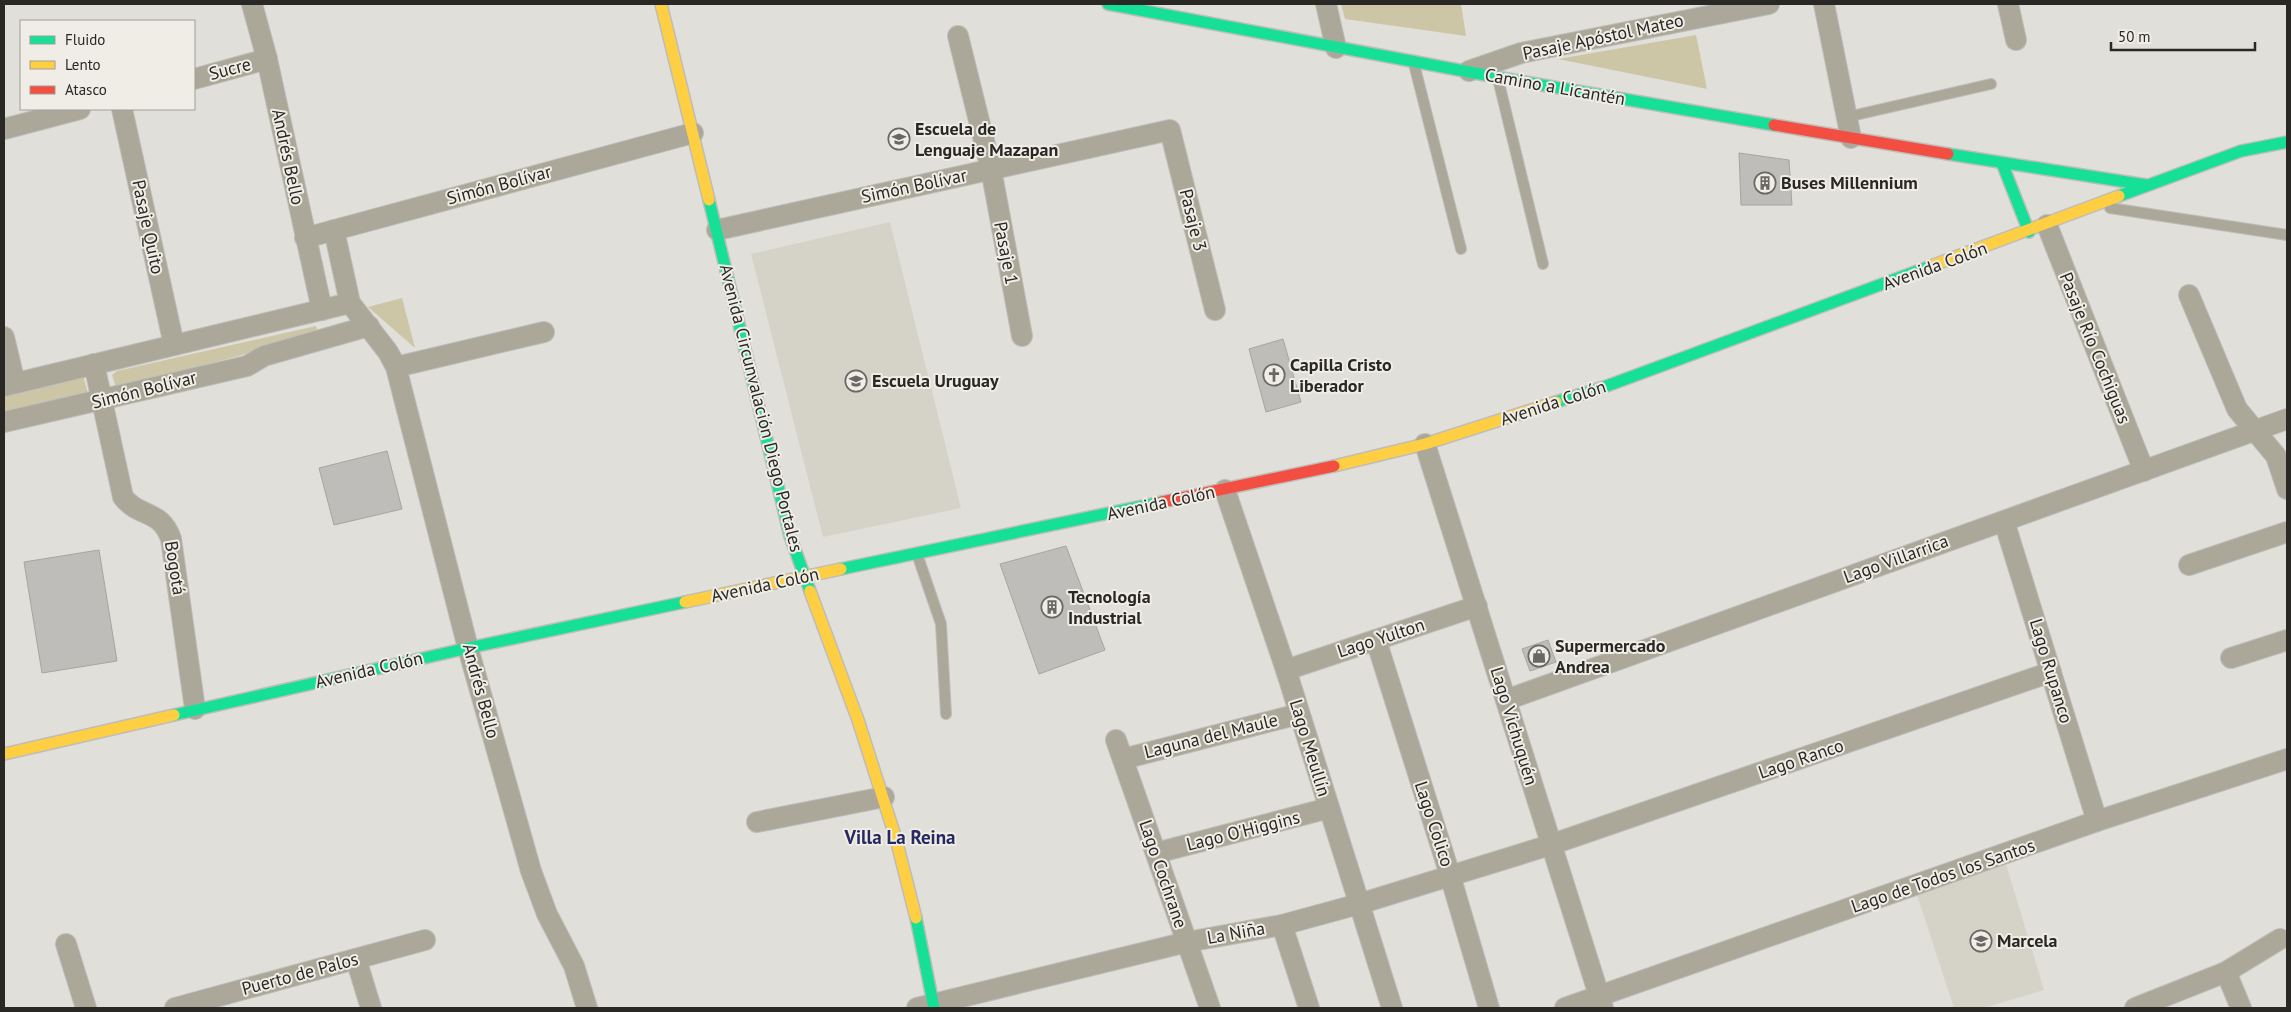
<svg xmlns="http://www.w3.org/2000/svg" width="2291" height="1012" font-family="'PT Sans',sans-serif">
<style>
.built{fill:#d5d3c8}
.green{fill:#cdc6a6}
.building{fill:#bebdba;stroke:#a5a5a1}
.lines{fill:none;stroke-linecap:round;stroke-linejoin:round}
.lane-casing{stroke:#bebdba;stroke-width:12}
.street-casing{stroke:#bebdba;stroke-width:22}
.fast-casing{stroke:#bebdba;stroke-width:14}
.slow-casing{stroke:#bebdba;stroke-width:14}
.jam-casing{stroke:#bebdba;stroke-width:14}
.lane{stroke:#aba89a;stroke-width:10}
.street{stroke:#aba89a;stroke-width:20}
.fast{stroke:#16e098;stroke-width:11}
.slow{stroke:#ffcf43;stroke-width:11}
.jam{stroke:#f24e42;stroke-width:11}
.labels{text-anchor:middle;stroke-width:4;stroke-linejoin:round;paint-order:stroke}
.street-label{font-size:18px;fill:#292825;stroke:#efede5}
.poi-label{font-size:18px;font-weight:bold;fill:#292825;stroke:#efede5;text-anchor:start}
.neighbourhood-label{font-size:19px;font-weight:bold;fill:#252861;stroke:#efede5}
</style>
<rect width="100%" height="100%" fill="#e0dfda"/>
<!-- built -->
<g class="built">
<polygon points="890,222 961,508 823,537 751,254"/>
<polygon points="2006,864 2044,990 1984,1008 1954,1008 1916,892"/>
</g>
<!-- green -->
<g class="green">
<polygon points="1341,4 1461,4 1466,36 1345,19"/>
<polygon points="1696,35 1707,89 1558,59"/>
<polygon points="402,298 415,348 368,307"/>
<polygon points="316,326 318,335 121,387 116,387 112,375 117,371"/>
<polygon points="83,375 88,394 4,413 4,392"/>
</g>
<!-- building -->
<g class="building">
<polygon points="1739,153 1789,160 1792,205 1741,205"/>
<polygon points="1283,339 1301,402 1266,412 1249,349"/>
<polygon points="387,451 402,509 334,525 319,468"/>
<polygon points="1066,546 1105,650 1039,674 1000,564"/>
<polygon points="99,550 117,661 42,673 24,562"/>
<polygon points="1548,640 1556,662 1530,671 1522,649"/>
</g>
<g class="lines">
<!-- lane casing -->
<g class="lane-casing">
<g id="lane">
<polyline points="1414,64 1461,249"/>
<polyline points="1498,79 1543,264"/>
<polyline points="1847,117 1991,84"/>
<polyline points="2110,208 2287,235"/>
<polyline points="917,554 941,624 946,714"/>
</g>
</g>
<!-- street casing -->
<g class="street-casing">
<g id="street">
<polyline points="252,4 267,59 322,310"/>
<polyline points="1326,4 1336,48"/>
<polyline points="1824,4 1851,138"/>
<polyline points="2008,4 2016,40"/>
<polyline points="958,36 991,169 1022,336"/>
<polyline points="1469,71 1521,53 1769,4"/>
<polyline points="194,79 267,59"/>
<polyline points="122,109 174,345"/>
<polyline points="4,129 80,109"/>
<polyline points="2047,225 2144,471"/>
<polyline points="334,230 350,303 388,352 396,367 468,648 531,871 547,914 574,966 587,1008"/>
<polyline points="717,230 1170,130 1215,310"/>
<polyline points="305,238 693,133"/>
<polyline points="2189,295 2237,409 2276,456 2287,489"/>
<polyline points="4,337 15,383"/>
<path d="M94 364 123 497C139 518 161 509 171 539L195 709"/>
<polyline points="396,367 544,332"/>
<polyline points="4,386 350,303"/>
<polyline points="4,422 247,366 264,356 369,326"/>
<polyline points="1425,444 1603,1008"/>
<polyline points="1225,490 1286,670 1392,1008"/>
<polyline points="2004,521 2097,821"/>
<polyline points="2189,565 2287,532"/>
<polyline points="1376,640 1450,875 1489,1008"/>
<polyline points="2231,658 2287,640"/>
<polyline points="1286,670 1477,606"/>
<polyline points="1506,700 2287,419"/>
<polyline points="1116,740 1210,1008"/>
<polyline points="1123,759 1299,714"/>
<polyline points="757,822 884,797"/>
<polyline points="1156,853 1329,808"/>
<polyline points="1282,925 1309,1008"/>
<polyline points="66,944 86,1008"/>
<polyline points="356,959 371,1008"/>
<polyline points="2226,972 2241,1008"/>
<polyline points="175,1008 425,940"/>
<polyline points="917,1008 1187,942 1282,925 1359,904 1550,845 2051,672"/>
<polyline points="1565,1008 2097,821 2287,759"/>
<polyline points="2135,1008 2226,972 2280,939"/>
</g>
</g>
<!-- fast casing -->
<g class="fast-casing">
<g id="fast">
<polyline points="1108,4 1496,77 1774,125"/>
<polyline points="1948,154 2146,185"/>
<polyline points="2002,163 2029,232"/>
<polyline points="2119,196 2241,151 2287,142"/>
<polyline points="709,200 790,536 810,591"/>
<polyline points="1556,402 1604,387 1931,266"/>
<polyline points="841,569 1162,502"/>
<polyline points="174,715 468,648 685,602"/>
<polyline points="916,918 934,1008"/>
</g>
</g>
<!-- slow casing -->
<g class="slow-casing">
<g id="slow">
<polyline points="661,4 709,200"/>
<polyline points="1931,266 2119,196"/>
<polyline points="1334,466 1425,444 1556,402"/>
<polyline points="810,591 858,720 896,839 916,918"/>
<polyline points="685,602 841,569"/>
<polyline points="4,754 174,715"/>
</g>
</g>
<!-- jam casing -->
<g class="jam-casing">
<g id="jam">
<polyline points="1774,125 1948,154"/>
<polyline points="1162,502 1334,466"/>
</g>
</g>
<!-- lane -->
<use href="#lane" class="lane"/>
<!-- street -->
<use href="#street" class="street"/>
<!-- fast -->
<use href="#fast" class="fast"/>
<!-- slow -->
<use href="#slow" class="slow"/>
<!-- jam -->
<use href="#jam" class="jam"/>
</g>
<!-- icons -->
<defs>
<g id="school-ring" transform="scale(1.125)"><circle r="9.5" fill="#efede5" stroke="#696864" stroke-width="1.5"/><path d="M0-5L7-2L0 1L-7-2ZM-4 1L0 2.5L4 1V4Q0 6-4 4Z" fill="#696864"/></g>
<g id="building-ring" transform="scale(1.125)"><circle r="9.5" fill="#efede5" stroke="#696864" stroke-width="1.5"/><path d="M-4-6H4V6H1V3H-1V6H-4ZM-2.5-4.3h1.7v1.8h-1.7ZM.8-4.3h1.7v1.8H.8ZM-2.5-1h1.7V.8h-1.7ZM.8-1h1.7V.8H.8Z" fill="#696864"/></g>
<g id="church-ring" transform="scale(1.125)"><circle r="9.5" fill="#efede5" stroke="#696864" stroke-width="1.5"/><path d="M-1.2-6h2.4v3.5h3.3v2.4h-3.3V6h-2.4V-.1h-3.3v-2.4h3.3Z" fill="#696864"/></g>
<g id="shop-ring" transform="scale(1.125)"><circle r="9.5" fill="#efede5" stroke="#696864" stroke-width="1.5"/><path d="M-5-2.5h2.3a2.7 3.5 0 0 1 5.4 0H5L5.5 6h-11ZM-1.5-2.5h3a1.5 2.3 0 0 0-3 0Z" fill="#696864"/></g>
</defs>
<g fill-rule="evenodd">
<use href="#school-ring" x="899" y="139"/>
<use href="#building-ring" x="1765" y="183"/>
<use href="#church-ring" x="1274" y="375"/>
<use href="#school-ring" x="856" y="381"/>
<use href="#building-ring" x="1052" y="607"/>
<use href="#shop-ring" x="1539" y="656"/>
<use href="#school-ring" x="1981" y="941"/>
</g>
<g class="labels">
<!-- street labels -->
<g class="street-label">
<text transform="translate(1603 37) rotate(-12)" y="6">Pasaje Apóstol Mateo</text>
<text transform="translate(230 69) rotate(-15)" y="6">Sucre</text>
<text transform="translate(1555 87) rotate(10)" y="6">Camino a Licantén</text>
<text transform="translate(288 157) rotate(78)" y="6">Andrés Bello</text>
<text transform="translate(499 185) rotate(-15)" y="6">Simón Bolívar</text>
<text transform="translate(914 186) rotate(-12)" y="6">Simón Bolívar</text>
<text transform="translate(1193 220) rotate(76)" y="6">Pasaje 3</text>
<text transform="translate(148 227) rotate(78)" y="6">Pasaje Quito</text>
<text transform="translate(1006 253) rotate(79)" y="6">Pasaje 1</text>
<text transform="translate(1935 266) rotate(-20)" y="6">Avenida Colón</text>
<text transform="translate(2095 348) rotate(68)" y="6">Pasaje Río Cochiguas</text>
<text transform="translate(144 390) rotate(-14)" y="6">Simón Bolívar</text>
<text transform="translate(1553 403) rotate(-18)" y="6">Avenida Colón</text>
<text transform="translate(761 408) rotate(76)" y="6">Avenida Circunvalación Diego Portales</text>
<text transform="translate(1161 503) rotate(-12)" y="6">Avenida Colón</text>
<text transform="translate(1896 559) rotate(-20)" y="6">Lago Villarrica</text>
<text transform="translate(175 568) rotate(81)" y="6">Bogotá</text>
<text transform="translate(765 585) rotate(-12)" y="6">Avenida Colón</text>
<text transform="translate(1381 638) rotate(-18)" y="6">Lago Yulton</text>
<text transform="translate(369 670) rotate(-13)" y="6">Avenida Colón</text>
<text transform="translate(2051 671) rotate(73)" y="6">Lago Rupanco</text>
<text transform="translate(481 691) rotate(75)" y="6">Andrés Bello</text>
<text transform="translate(1514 726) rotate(73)" y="6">Lago Vichuquén</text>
<text transform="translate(1211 736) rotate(-14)" y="6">Laguna del Maule</text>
<text transform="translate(1310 748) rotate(73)" y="6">Lago Meullín</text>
<text transform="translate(1801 759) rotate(-19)" y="6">Lago Ranco</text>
<text transform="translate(1434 824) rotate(72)" y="6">Lago Colico</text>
<text transform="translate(1243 831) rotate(-14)" y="6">Lago O'Higgins</text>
<text transform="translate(1163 874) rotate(71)" y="6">Lago Cochrane</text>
<text transform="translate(1943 876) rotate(-19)" y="6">Lago de Todos los Santos</text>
<text transform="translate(1236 933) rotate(-10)" y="6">La Niña</text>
<text transform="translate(300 974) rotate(-15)" y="6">Puerto de Palos</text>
</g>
<!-- poi labels -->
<g class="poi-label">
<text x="915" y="135">Escuela de<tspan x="915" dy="21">Lenguaje Mazapan</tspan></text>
<text x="1781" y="189">Buses Millennium</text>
<text x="1290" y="371">Capilla Cristo<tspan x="1290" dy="21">Liberador</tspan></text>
<text x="872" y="387">Escuela Uruguay</text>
<text x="1068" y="603">Tecnología<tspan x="1068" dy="21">Industrial</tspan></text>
<text x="1555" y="652">Supermercado<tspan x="1555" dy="21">Andrea</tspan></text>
<text x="1997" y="947">Marcela</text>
</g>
<!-- neighbourhood labels -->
<g class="neighbourhood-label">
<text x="900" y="844">Villa La Reina</text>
</g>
</g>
<!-- border -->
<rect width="2291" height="1012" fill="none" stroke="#292825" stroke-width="10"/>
<!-- legend -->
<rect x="20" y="20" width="175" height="90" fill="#efede5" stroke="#a09e98"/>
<rect x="30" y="36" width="25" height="8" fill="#16e098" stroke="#a09e98"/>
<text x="65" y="45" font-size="15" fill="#292825">Fluido</text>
<rect x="30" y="61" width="25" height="8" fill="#ffcf43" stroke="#a09e98"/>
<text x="65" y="70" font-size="15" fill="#292825">Lento</text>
<rect x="30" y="86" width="25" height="8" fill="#f24e42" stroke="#a09e98"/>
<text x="65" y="95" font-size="15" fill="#292825">Atasco</text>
<!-- scale -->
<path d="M2111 42v8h144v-8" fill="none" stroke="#292825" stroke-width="2.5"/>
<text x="2118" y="42" font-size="15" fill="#292825" stroke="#efede5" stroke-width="4" paint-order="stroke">50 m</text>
</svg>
